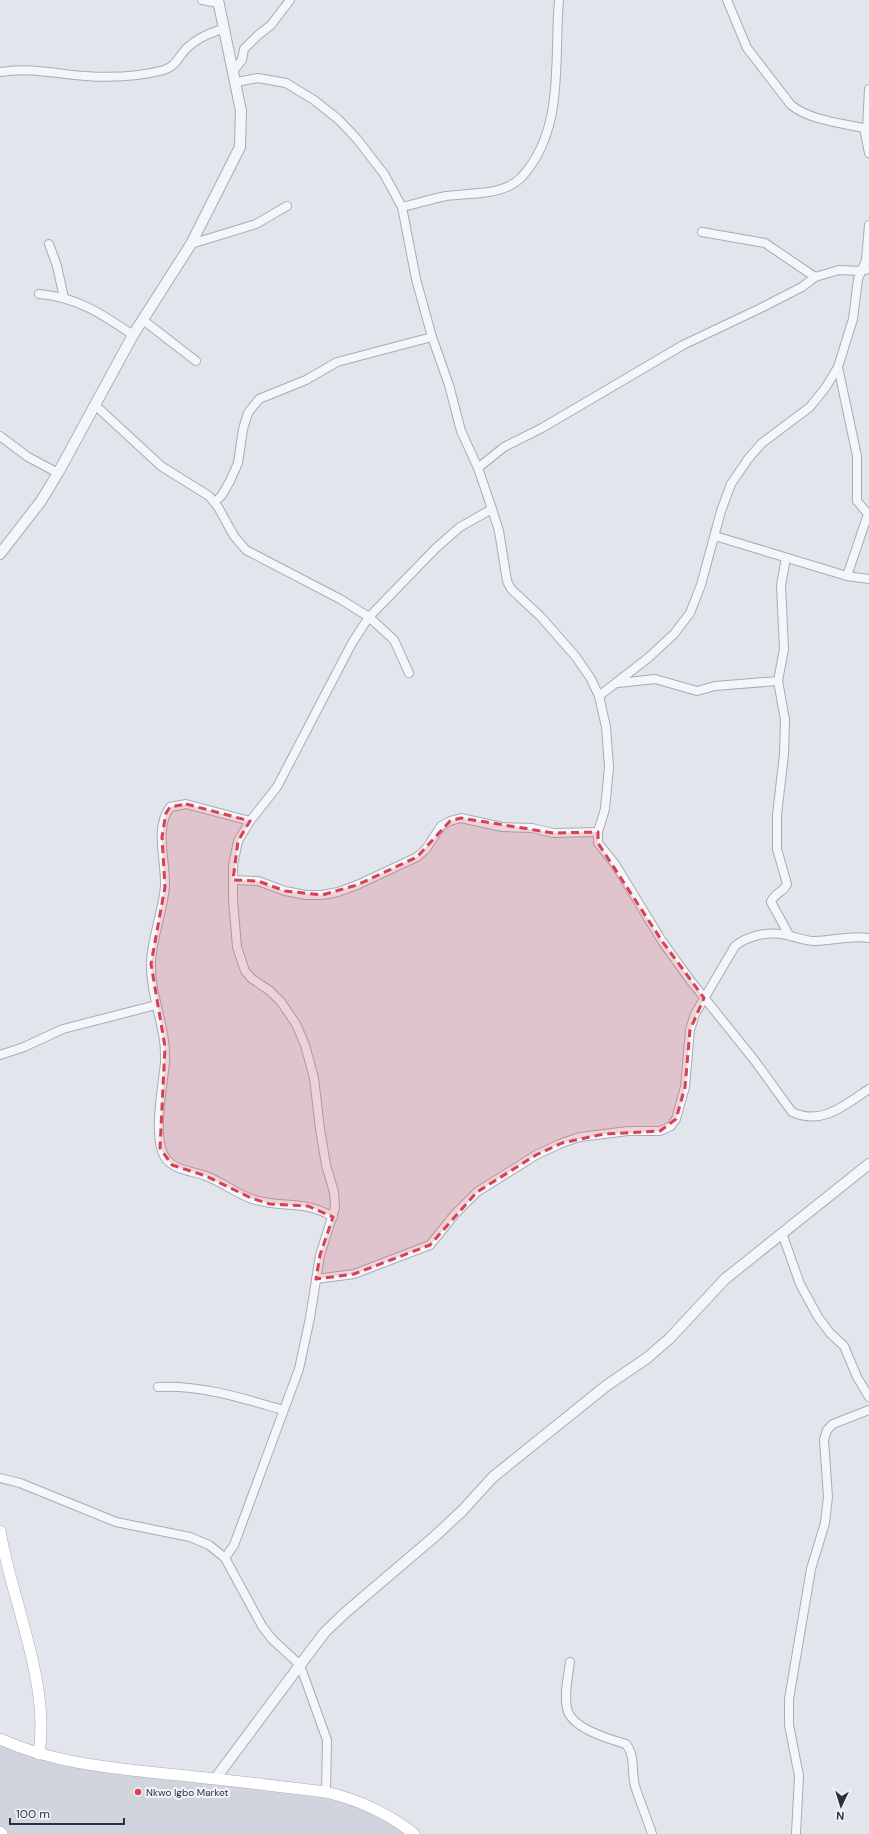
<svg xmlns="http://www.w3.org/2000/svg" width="869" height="1834" font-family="'DM Sans',sans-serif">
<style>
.built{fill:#d0d4dd}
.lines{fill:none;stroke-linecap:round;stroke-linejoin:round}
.minor-casing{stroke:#a7acb6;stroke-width:10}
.tertiary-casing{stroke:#a7acb6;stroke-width:12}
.secondary-casing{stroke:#a7acb6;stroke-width:12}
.minor{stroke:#f5f6f9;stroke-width:8}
.tertiary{stroke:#f5f6f9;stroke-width:10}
.secondary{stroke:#fff;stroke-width:11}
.marked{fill:#d64154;fill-opacity:0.2;stroke:#d64154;stroke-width:3;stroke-dasharray:8 5;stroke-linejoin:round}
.poi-dot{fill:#d64154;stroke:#f2f4f8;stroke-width:1.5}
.labels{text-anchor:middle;stroke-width:4;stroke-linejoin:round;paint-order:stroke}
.poi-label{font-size:10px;fill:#293244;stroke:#f2f4f8;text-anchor:start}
</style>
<rect width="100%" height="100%" fill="#e2e5eb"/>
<!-- built -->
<polygon class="built" points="0,1745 43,1760 66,1765 323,1798 348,1803 382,1819 405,1834 4,1834 0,1828"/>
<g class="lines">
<!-- minor casing -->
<g class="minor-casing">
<g id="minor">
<polyline points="202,0 218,3"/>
<path d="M727 0 747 48 791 105C811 121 843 123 867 129"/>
<polyline points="234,70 242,60 244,49 257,36 271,25 290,0"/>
<path d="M0 72C29 67 57 74 85 76 112 78 138 77 164 70 177 66 179 55 188 47 197 38 210 33 222 29"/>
<path d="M236 82 258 78 286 83 314 100 338 119 357 139 384 174 402 207 416 279 432 337 449 385 461 431 478 468 492 509 499 531 507 581 511 589 541 617 576 657 591 679 599 696 606 727 609 767 605 809 598 832V843L615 864 662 941 690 980 755 1061 792 1112C822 1126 845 1105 869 1089"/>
<polyline points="869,89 867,129 865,133 869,153"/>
<path d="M402 207C416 204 431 199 446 196 466 193 491 195 509 186 518 182 523 176 529 168 564 121 554 56 559 0"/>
<polyline points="702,232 765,243 815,277"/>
<polyline points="49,244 57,266 64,298"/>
<polyline points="191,244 256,224 287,206"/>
<path d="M39 294C77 297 102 314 133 335"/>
<polyline points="143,320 196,361"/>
<polyline points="838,367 857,456 857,501 868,514 847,576"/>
<polyline points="95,405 161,466 209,496 218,507 234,536 246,550 340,599 369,617 394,640 409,673"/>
<polyline points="0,436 28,457 58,473"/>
<polyline points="478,468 504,447 542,428 683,345 761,308 802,287 815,277 839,270 861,271 869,269"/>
<polyline points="215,502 222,495 230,481 238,463 243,429 248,413 259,399 306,380 337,362 432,337"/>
<polyline points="715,536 847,576 869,579"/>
<path d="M786 558 781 585 784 649 778 681 785 720 784 754 777 815V849L787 884C784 892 774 893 771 902L789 935"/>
<polyline points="618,683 655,679 697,691 715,686 778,681"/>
<polyline points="599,696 648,658 674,634 690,613 701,585 721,511 731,484 748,459 762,443 810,407 826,387 838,367 853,319 858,279 866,260 869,225"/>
<path d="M250 821 186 804 170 807C154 829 166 860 165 886 163 912 152 936 151 963 150 997 167 1028 165 1062 163 1086 151 1142 167 1160 177 1171 193 1171 206 1176 222 1182 235 1193 252 1199 282 1209 303 1199 333 1217"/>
<polyline points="233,880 258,881 285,891 306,895 322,895 338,892 357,885 417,857 426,849 441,826 450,821 461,818 502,827 532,828 553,833 598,832"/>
<polyline points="0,1055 24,1047 63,1029 156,1005"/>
<polyline points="782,1233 800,1284 818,1317 830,1333 844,1346 857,1377 869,1397"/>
<path d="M316 1279 354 1274 430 1245 455 1214 477 1192 536 1155 562 1143 580 1137 628 1131H660L671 1126 676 1119 685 1087 690 1030 695 1014 735 946C749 935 769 931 787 935 796 937 805 941 814 941 833 941 850 935 869 938"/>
<path d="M158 1387C202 1385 242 1398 283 1410"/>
<polyline points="0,1478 20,1483 116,1522 190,1537 209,1545 225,1558 262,1626 272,1639 300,1665 327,1740 326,1792"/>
<polyline points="225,1558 234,1545 299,1369 310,1318 320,1255 335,1208 334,1192 326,1165 320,1129 314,1078 305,1045 296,1024 281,1002 270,991 251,978 245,971 237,947 233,900 233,865 238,841 250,821 277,787 352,643 369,617 436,548 460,527 492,509"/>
<path d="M570 1662C568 1676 564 1694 567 1708 570 1728 609 1739 626 1744 636 1757 631 1772 635 1786 640 1802 647 1818 652 1834"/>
<polyline points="796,1834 799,1776 789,1725 789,1699 811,1569 825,1523 828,1497 824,1440 827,1430 833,1424 869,1410"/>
</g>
</g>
<!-- tertiary casing -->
<g class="tertiary-casing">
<g id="tertiary">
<polyline points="0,554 41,501 58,473 133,335 191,244 240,147 241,111 218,0"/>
<polyline points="215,1779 300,1665 325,1632 346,1612 434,1537 462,1511 493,1477 606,1386 647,1358 669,1339 725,1279 869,1164"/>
</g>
</g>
<!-- secondary casing -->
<g class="secondary-casing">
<g id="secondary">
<path d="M0 1531C12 1602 50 1682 39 1754"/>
<path d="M0 1739C55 1764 118 1769 178 1775 228 1780 277 1786 326 1792 359 1800 388 1813 414 1834"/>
<polyline points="0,1832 2,1834"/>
</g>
</g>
<!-- minor -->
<use href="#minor" class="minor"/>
<!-- tertiary -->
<use href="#tertiary" class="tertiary"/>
<!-- secondary -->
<use href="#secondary" class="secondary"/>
</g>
<!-- marked area -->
<path class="marked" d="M186 804 250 821 238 841 233 880 258 881 285 891 322 895 357 885 417 857 450 821 461 818 553 833 598 832V843L662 941 704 998 690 1030 685 1087 676 1119 660 1131 604 1134 562 1143 536 1155 477 1192 430 1245 354 1274 316 1279 320 1255 333 1217 308 1206 270 1204 251 1198 206 1176 172 1165 160 1148 165 1047 151 964 165 887 162 837 166 813 170 807Z"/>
<!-- markers -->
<circle class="poi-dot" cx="138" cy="1792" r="4"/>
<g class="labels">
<!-- poi labels -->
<g class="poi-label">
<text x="146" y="1796">Nkwo Igbo Market</text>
</g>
</g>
<!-- north arrow -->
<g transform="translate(841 1806) rotate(184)" stroke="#f2f4f8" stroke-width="3" paint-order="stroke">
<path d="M0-3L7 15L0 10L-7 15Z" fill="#293244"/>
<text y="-6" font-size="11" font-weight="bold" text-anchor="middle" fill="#293244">N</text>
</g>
<!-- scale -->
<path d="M10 1818v6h114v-6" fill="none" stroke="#293244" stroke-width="2"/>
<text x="16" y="1818" font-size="12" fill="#293244" stroke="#f2f4f8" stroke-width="3" paint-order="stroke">100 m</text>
</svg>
